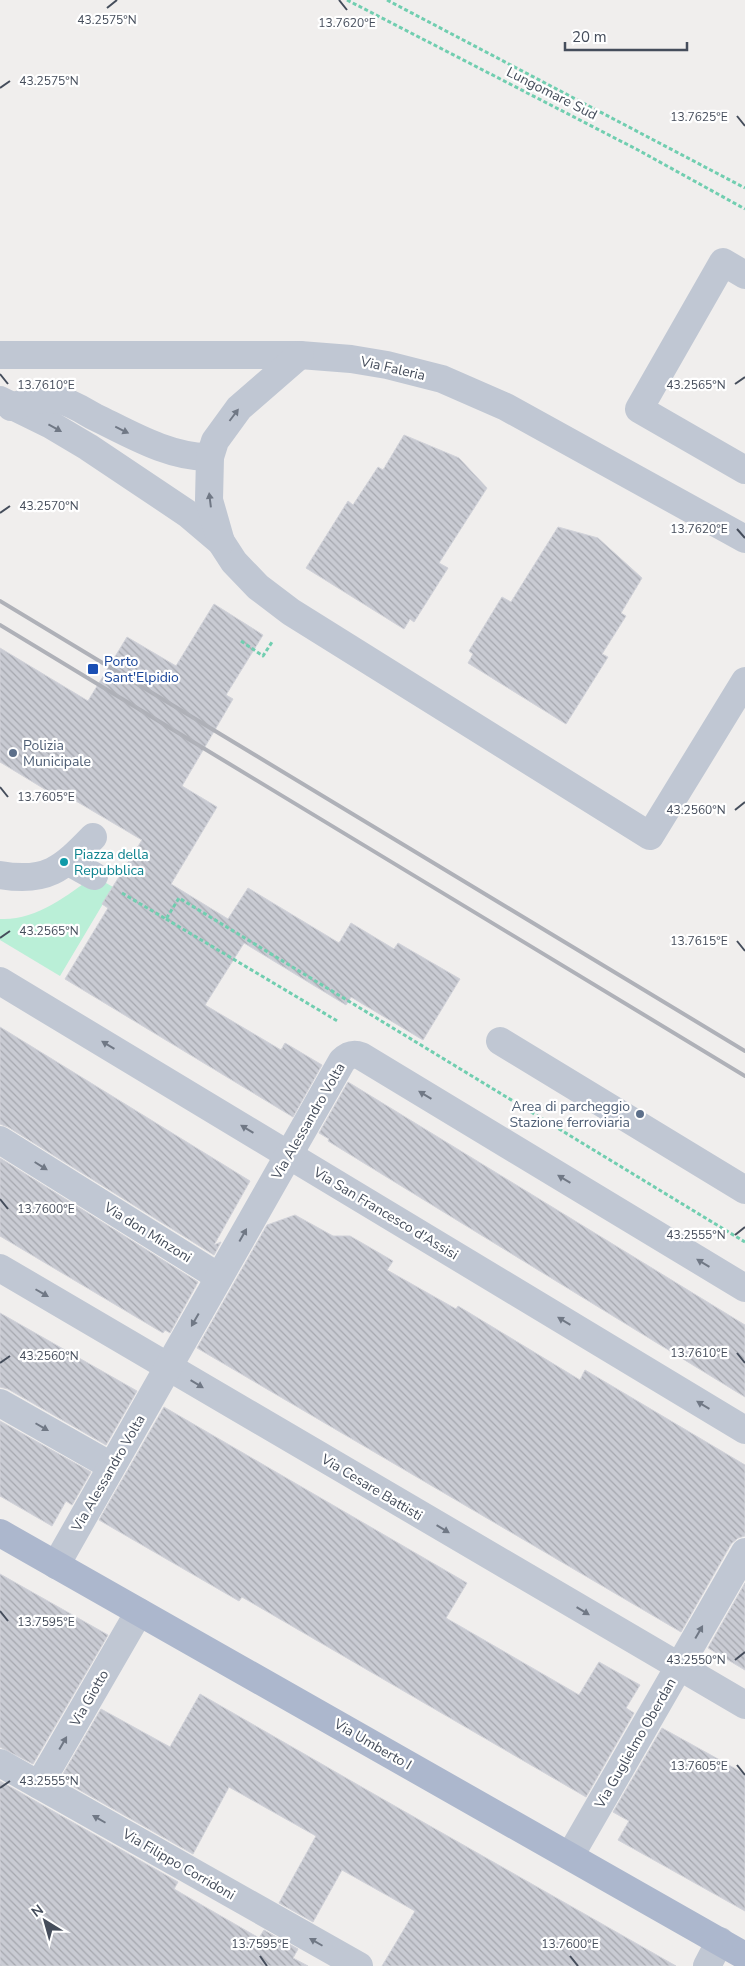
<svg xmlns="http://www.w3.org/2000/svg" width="745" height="1966" font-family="'Nunito Sans',sans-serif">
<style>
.green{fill:#baefd7}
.building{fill:url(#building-back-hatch);stroke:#d1d2d9}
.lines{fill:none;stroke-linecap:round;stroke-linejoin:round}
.path{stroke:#71ceb0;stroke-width:3;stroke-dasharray:4 2.5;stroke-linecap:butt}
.minor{stroke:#c0c7d3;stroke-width:28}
.major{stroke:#acb7cd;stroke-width:28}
.rail{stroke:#afb1b8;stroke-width:4}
.oneway{fill:#707885}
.ticks{fill:none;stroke:#454d5b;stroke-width:2}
.transit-dot{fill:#1a4fb4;stroke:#fff;stroke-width:2}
.service-dot{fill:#5c6f8a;stroke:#fff;stroke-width:2}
.culture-dot{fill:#0f9aa8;stroke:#fff;stroke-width:2}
.labels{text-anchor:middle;stroke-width:4.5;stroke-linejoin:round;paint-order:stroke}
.street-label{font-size:14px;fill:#454d5b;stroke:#fff}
.transit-label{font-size:14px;fill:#164399;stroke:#fff;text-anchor:start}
.service-label{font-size:14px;fill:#4e5e75;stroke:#fff;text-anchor:start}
.culture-label{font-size:14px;fill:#0d838f;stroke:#fff;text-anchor:start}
.ticks-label{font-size:12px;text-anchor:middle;fill:#454d5b;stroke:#fff;stroke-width:4.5;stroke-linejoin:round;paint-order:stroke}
</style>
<defs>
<pattern id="building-back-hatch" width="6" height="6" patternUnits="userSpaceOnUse" patternTransform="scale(1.25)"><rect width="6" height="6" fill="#c9cbd3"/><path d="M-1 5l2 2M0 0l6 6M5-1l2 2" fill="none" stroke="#a5a7ae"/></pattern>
</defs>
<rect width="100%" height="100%" fill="#f0eeed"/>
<!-- green -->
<path class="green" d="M94 876 113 887 60 976 0 940V919C35 921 67 896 94 876Z"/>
<!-- building -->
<g class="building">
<polygon points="404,435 459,458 487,488 439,563 448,568 414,622 410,619 404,629 306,568 348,501 353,505 378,467 383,470"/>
<polygon points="558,527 598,538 642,578 621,613 626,616 602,654 608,657 566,724 468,663 473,654 469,651 502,597 511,602"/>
<polygon points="214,604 263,635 226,695 233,699 182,786 217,807 171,884 228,919 248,888 339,943 351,923 394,949 398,943 460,979 423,1040 351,997 346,1005 244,943 205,1005 281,1050 285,1043 322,1065 293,1117 65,979 108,908 102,904 142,840 59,791 56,796 0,762 0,648 88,701 127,637 176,666"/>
<polygon points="0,1027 250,1181 214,1245 221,1242 214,1255 8,1127 0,1124"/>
<polygon points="348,1082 745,1325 745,1397 328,1141 329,1139 319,1133"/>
<polygon points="0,1158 198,1282 170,1333 165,1330 163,1333 0,1236"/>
<polygon points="295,1215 333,1236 350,1236 393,1261 387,1270 456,1309 458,1306 580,1380 585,1370 745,1465 745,1536 738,1538 731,1544 681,1632 197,1348 267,1225"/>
<polygon points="0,1313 137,1391 106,1445 8,1389 0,1387"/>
<polygon points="164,1407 467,1583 446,1618 579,1695 599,1662 640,1685 626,1708 634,1713 586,1797 242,1597 239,1601 99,1520"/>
<polygon points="0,1421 91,1472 72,1505 66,1501 52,1526 0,1496"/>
<polygon points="0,1574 108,1635 33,1764 0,1747"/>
<polygon points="745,1583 745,1670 708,1648"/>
<polygon points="200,1694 386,1801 676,1966 382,1966 415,1911 342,1870 313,1922 279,1903 316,1836 229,1787 193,1854 60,1779 101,1709 170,1747"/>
<polygon points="662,1728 745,1774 745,1911 618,1840 629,1821 613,1812"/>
<polygon points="0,1781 178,1882 174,1889 259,1938 264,1930 298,1949 293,1958 308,1966 0,1966"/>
</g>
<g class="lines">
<!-- path -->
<g class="path">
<polyline points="347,0 638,150 745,209"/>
<polyline points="387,0 745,188"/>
<polyline points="241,641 263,656 272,642"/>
<polyline points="122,893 166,919 179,898 745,1242"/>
<polyline points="166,919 339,1022"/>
</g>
<!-- minor -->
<g class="minor">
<polyline points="745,275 723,262 639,409 745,470"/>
<polyline points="0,355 300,355 351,359 387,365 442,379 506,407 745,539"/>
<polyline points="0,400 51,425 88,447 188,514 221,542 234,562 258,587 291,612 650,836 745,681"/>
<path d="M11 407C26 402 44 396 60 400 72 403 84 411 95 417 130 434 170 458 210 457"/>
<polyline points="221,542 209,500 210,457 215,441 239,408 300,355"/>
<polyline points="69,862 94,876"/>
<path d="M0 875C47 883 62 869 93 837"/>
<polyline points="0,981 745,1430"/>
<polyline points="500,1041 745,1190"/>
<polyline points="0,1140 219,1277"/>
<polyline points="0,1268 745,1705"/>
<polyline points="0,1403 111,1466"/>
<path d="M56 1565 342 1061C348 1055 353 1053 361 1056L745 1288"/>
<polyline points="0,1763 359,1966"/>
<polyline points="39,1785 139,1612"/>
<polyline points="570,1856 745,1552"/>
<polyline points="707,1966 720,1941"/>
</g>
<!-- major -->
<polyline class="major" points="0,1533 745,1956"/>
<!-- rail -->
<g class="rail">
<polyline points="0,601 745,1051"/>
<polyline points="0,625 745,1076"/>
</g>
</g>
<!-- one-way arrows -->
<defs><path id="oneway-solid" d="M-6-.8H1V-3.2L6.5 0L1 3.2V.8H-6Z" transform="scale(1.25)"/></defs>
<g class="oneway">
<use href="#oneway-solid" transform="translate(234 415) rotate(-53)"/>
<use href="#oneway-solid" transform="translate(55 428) rotate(29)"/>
<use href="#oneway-solid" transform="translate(122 430) rotate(26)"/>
<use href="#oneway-solid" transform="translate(210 500) rotate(-97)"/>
<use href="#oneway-solid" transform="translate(108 1045) rotate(-149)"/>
<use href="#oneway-solid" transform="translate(425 1095) rotate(-149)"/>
<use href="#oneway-solid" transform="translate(247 1129) rotate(-149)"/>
<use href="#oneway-solid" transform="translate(41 1166) rotate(32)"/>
<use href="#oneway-solid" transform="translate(564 1179) rotate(-149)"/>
<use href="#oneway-solid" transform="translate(243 1235) rotate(-61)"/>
<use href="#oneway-solid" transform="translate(703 1263) rotate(-149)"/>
<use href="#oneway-solid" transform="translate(42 1293) rotate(30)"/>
<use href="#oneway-solid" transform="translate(195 1320) rotate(120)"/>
<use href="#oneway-solid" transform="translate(564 1321) rotate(-149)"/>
<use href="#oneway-solid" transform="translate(197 1384) rotate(31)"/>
<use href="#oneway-solid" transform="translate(703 1405) rotate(-149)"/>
<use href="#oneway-solid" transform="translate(42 1427) rotate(30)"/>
<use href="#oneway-solid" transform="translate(443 1529) rotate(31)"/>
<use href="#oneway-solid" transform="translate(583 1611) rotate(31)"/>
<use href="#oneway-solid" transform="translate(699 1632) rotate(-60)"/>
<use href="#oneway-solid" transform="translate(63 1743) rotate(-60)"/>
<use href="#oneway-solid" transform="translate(99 1819) rotate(-150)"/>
<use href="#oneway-solid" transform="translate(316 1942) rotate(-150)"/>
</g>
<!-- ticks -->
<path class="ticks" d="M339 0 347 10M107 8 117 0M0 88 10 81M737 116 745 126M0 374 8 384M735 384 745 377M0 513 10 506M737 529 745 538M0 787 8 797M735 810 745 802M0 938 10 931M737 941 745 951M0 1199 8 1209M735 1235 745 1227M737 1353 745 1363M0 1363 10 1356M0 1611 8 1621M735 1660 745 1652M737 1765 745 1775M0 1788 10 1781M260 1956 267 1966M570 1956 578 1966"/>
<!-- markers -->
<rect class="transit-dot" x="87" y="663" width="12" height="12" rx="2.5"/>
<g class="service-dot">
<circle cx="13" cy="753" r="5"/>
<circle cx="640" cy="1114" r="5"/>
</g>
<circle class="culture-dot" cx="64" cy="862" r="5"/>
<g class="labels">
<!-- street labels -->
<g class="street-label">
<text transform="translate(552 93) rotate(27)" y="5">Lungomare Sud</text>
<text transform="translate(393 368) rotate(13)" y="5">Via Faleria</text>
<text transform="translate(308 1121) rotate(-60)" y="5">Via Alessandro Volta</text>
<text transform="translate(386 1213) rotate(31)" y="5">Via San Francesco d'Assisi</text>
<text transform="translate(148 1232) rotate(32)" y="5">Via don Minzoni</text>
<text transform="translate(108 1473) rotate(-60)" y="5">Via Alessandro Volta</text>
<text transform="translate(372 1487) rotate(31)" y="5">Via Cesare Battisti</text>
<text transform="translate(89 1698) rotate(-60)" y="5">Via Giotto</text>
<text transform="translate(635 1743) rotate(-60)" y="5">Via Guglielmo Oberdan</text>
<text transform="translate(373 1744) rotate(30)" y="5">Via Umberto I</text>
<text transform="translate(179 1864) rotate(30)" y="5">Via Filippo Corridoni</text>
</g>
<!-- transit labels -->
<g class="transit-label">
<text x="104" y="666">Porto<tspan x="104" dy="16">Sant'Elpidio</tspan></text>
</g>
<!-- service labels -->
<g class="service-label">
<text x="23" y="750">Polizia<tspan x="23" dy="16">Municipale</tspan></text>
<text x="630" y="1111" text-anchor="end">Area di parcheggio<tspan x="630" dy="16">Stazione ferroviaria</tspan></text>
</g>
<!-- culture labels -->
<g class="culture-label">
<text x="74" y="859">Piazza della<tspan x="74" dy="16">Repubblica</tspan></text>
</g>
</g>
<g class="ticks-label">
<text x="107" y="24">43.2575°N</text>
<text x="347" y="27">13.7620°E</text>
<text x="49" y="85">43.2575°N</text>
<text x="699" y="121">13.7625°E</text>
<text x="46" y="389">13.7610°E</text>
<text x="696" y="389">43.2565°N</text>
<text x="49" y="510">43.2570°N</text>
<text x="699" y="533">13.7620°E</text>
<text x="46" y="801">13.7605°E</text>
<text x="696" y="814">43.2560°N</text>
<text x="49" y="935">43.2565°N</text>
<text x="699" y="945">13.7615°E</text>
<text x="46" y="1213">13.7600°E</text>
<text x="696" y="1239">43.2555°N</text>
<text x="699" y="1357">13.7610°E</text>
<text x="49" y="1360">43.2560°N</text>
<text x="46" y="1626">13.7595°E</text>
<text x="696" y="1664">43.2550°N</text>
<text x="699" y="1770">13.7605°E</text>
<text x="49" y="1785">43.2555°N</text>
<text x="260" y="1948">13.7595°E</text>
<text x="570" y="1948">13.7600°E</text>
</g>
<!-- north arrow -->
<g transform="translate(45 1921) rotate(323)" stroke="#ffffff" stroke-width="4" paint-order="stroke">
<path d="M0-4L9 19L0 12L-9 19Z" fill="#454d5b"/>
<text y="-8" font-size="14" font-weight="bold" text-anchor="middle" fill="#454d5b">N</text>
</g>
<!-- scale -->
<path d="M565 42v8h122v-8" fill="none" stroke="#454d5b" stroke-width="2.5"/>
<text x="572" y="42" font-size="15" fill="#454d5b" stroke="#ffffff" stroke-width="4" paint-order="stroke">20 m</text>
</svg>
